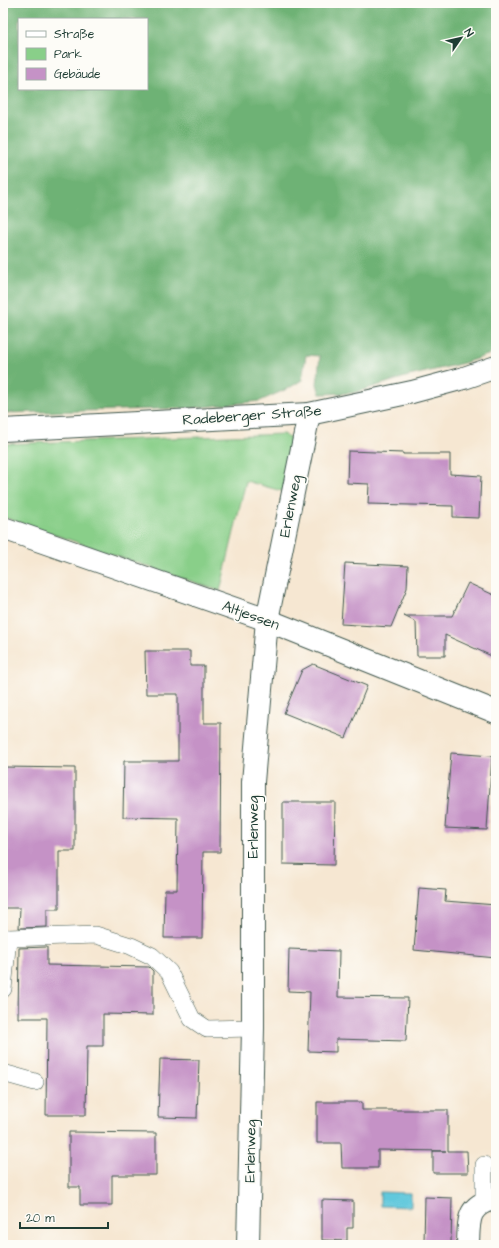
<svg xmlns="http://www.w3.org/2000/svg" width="499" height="1248" font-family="'Architects Daughter',sans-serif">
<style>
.green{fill:#89cf89;stroke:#54865e}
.forest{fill:#6eb275;stroke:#467854;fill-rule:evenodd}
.water{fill:#60c8dc;stroke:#408288}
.building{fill:#c592c6}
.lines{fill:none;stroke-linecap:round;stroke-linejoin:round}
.service-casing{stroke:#3f564c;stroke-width:18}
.minor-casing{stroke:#3f564c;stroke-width:24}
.service{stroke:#fff;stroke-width:17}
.minor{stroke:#fff;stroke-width:22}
.labels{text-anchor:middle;stroke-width:3.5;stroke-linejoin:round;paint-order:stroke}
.street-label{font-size:15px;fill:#1f3d34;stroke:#fdfcf7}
</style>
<rect width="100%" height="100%" fill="#fdfcf7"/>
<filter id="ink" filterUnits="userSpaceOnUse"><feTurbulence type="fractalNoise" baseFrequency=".025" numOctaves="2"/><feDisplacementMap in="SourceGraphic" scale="8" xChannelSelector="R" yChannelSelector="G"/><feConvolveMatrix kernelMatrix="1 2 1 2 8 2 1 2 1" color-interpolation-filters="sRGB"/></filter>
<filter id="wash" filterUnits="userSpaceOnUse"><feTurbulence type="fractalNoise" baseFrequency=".012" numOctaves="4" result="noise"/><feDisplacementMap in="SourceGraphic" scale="16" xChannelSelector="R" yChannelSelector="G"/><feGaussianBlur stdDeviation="0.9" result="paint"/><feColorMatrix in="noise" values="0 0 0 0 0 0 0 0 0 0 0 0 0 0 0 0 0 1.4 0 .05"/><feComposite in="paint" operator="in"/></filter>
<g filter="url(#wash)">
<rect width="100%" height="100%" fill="#f6e7d2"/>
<!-- green -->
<polygon class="green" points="283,434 293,440 285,492 246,481 220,591 3,517 3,444"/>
<!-- forest -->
<path class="forest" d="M3 3H496V352L464 363 409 376 353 393 320 394 317 384 320 356 306 355 302 380 289 388 260 401 193 408 3 413ZM19 19H147V89H19Z"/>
<!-- water -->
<polygon class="water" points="380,1192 411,1193 411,1207 380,1206"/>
<g id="blocks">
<!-- building -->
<g class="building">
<polygon points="348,451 403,453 403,454 450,454 450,474 481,476 479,518 453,517 453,506 368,504 369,484 347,483"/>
<polygon points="345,563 408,566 407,588 391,627 341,624"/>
<polygon points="468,583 496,596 496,658 445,635 445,656 417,656 416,622 404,616 452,616"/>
<polygon points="145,651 190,651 190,666 204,666 204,723 221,723 220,852 203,852 202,938 164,938 165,890 177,890 178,818 123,817 124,761 178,761 178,694 146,694"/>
<polygon points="313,664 367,686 346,738 284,713 302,670"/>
<polygon points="451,753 492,756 487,830 445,828"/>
<polygon points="3,767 75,768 75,851 59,851 59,909 47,909 47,927 19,928 20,908 3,908"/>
<polygon points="283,802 335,802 334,865 283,864"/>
<polygon points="419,888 446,890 445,901 496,905 496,958 414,950"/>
<polygon points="47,947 47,965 149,967 153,971 153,1015 103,1014 103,1046 87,1046 86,1115 46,1115 47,1018 18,1018 19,948"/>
<polygon points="289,949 339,951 338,997 408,998 406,1041 336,1039 336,1052 308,1051 310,992 288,991"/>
<polygon points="160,1059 199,1060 197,1118 158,1117"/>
<polygon points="317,1102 362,1102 362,1110 448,1110 448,1151 467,1151 468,1173 433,1173 433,1151 446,1151 378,1150 378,1168 342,1168 341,1143 317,1143"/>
<polygon points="69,1132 156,1133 156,1175 112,1175 112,1205 80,1205 80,1187 69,1187"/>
<polygon points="425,1197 452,1198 451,1243 424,1243"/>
<polygon points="322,1200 353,1201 353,1228 347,1228 347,1241 322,1240"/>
</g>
</g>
</g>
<g filter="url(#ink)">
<use href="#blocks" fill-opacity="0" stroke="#3f564c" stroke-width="1"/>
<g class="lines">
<!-- service casing -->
<g class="service-casing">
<g id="service">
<polyline points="3,937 8,938 96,935 131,946 152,956 169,972 192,1019 207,1029 253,1028"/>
<polyline points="3,989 8,938"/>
<polyline points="3,1073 35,1082"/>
<polyline points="484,1202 484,1165"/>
</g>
</g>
<!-- minor casing -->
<g class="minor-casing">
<g id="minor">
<polyline points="3,430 309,414 412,392 464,378 496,367"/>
<polyline points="3,528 267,620 496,712"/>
<polyline points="248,1245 253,1028 253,782 267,620 309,414"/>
<path d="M468 1245C469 1218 467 1206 496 1198"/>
</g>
</g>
<!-- service -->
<use href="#service" class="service"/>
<!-- minor -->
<use href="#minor" class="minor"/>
</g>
</g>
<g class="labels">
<!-- street labels -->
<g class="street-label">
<text transform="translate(252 415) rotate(-4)" y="5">Radeberger Straße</text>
<text transform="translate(290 506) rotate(-79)" y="5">Erlenweg</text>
<text transform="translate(251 615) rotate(20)" y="5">Altjessen</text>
<text transform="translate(253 827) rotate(-90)" y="5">Erlenweg</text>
<text transform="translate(250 1151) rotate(-89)" y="5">Erlenweg</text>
</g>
</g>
<!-- margin -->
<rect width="499" height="1248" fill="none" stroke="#fdfcf7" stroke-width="16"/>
<!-- legend -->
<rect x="18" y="18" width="130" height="72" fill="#fdfcf7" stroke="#a4b0a9"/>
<rect x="26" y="31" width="20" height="6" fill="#ffffff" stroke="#a4b0a9"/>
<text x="54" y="38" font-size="12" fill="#1f3d34">Straße</text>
<rect x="26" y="48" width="20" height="12" fill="#89cf89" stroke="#a4b0a9"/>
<text x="54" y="58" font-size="12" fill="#1f3d34">Park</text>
<rect x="26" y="68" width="20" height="12" fill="#c592c6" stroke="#a4b0a9"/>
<text x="54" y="78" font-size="12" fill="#1f3d34">Gebäude</text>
<!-- north arrow -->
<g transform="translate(461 38) rotate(56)" stroke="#fdfcf7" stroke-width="3" paint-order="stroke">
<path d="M0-3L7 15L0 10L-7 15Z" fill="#1f3d34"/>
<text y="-6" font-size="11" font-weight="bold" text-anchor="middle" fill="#1f3d34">N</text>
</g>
<!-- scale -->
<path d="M20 1222v6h88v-6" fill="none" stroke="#1f3d34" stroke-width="2"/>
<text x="26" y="1222" font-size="12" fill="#1f3d34" stroke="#fdfcf7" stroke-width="3" paint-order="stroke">20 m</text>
</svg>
